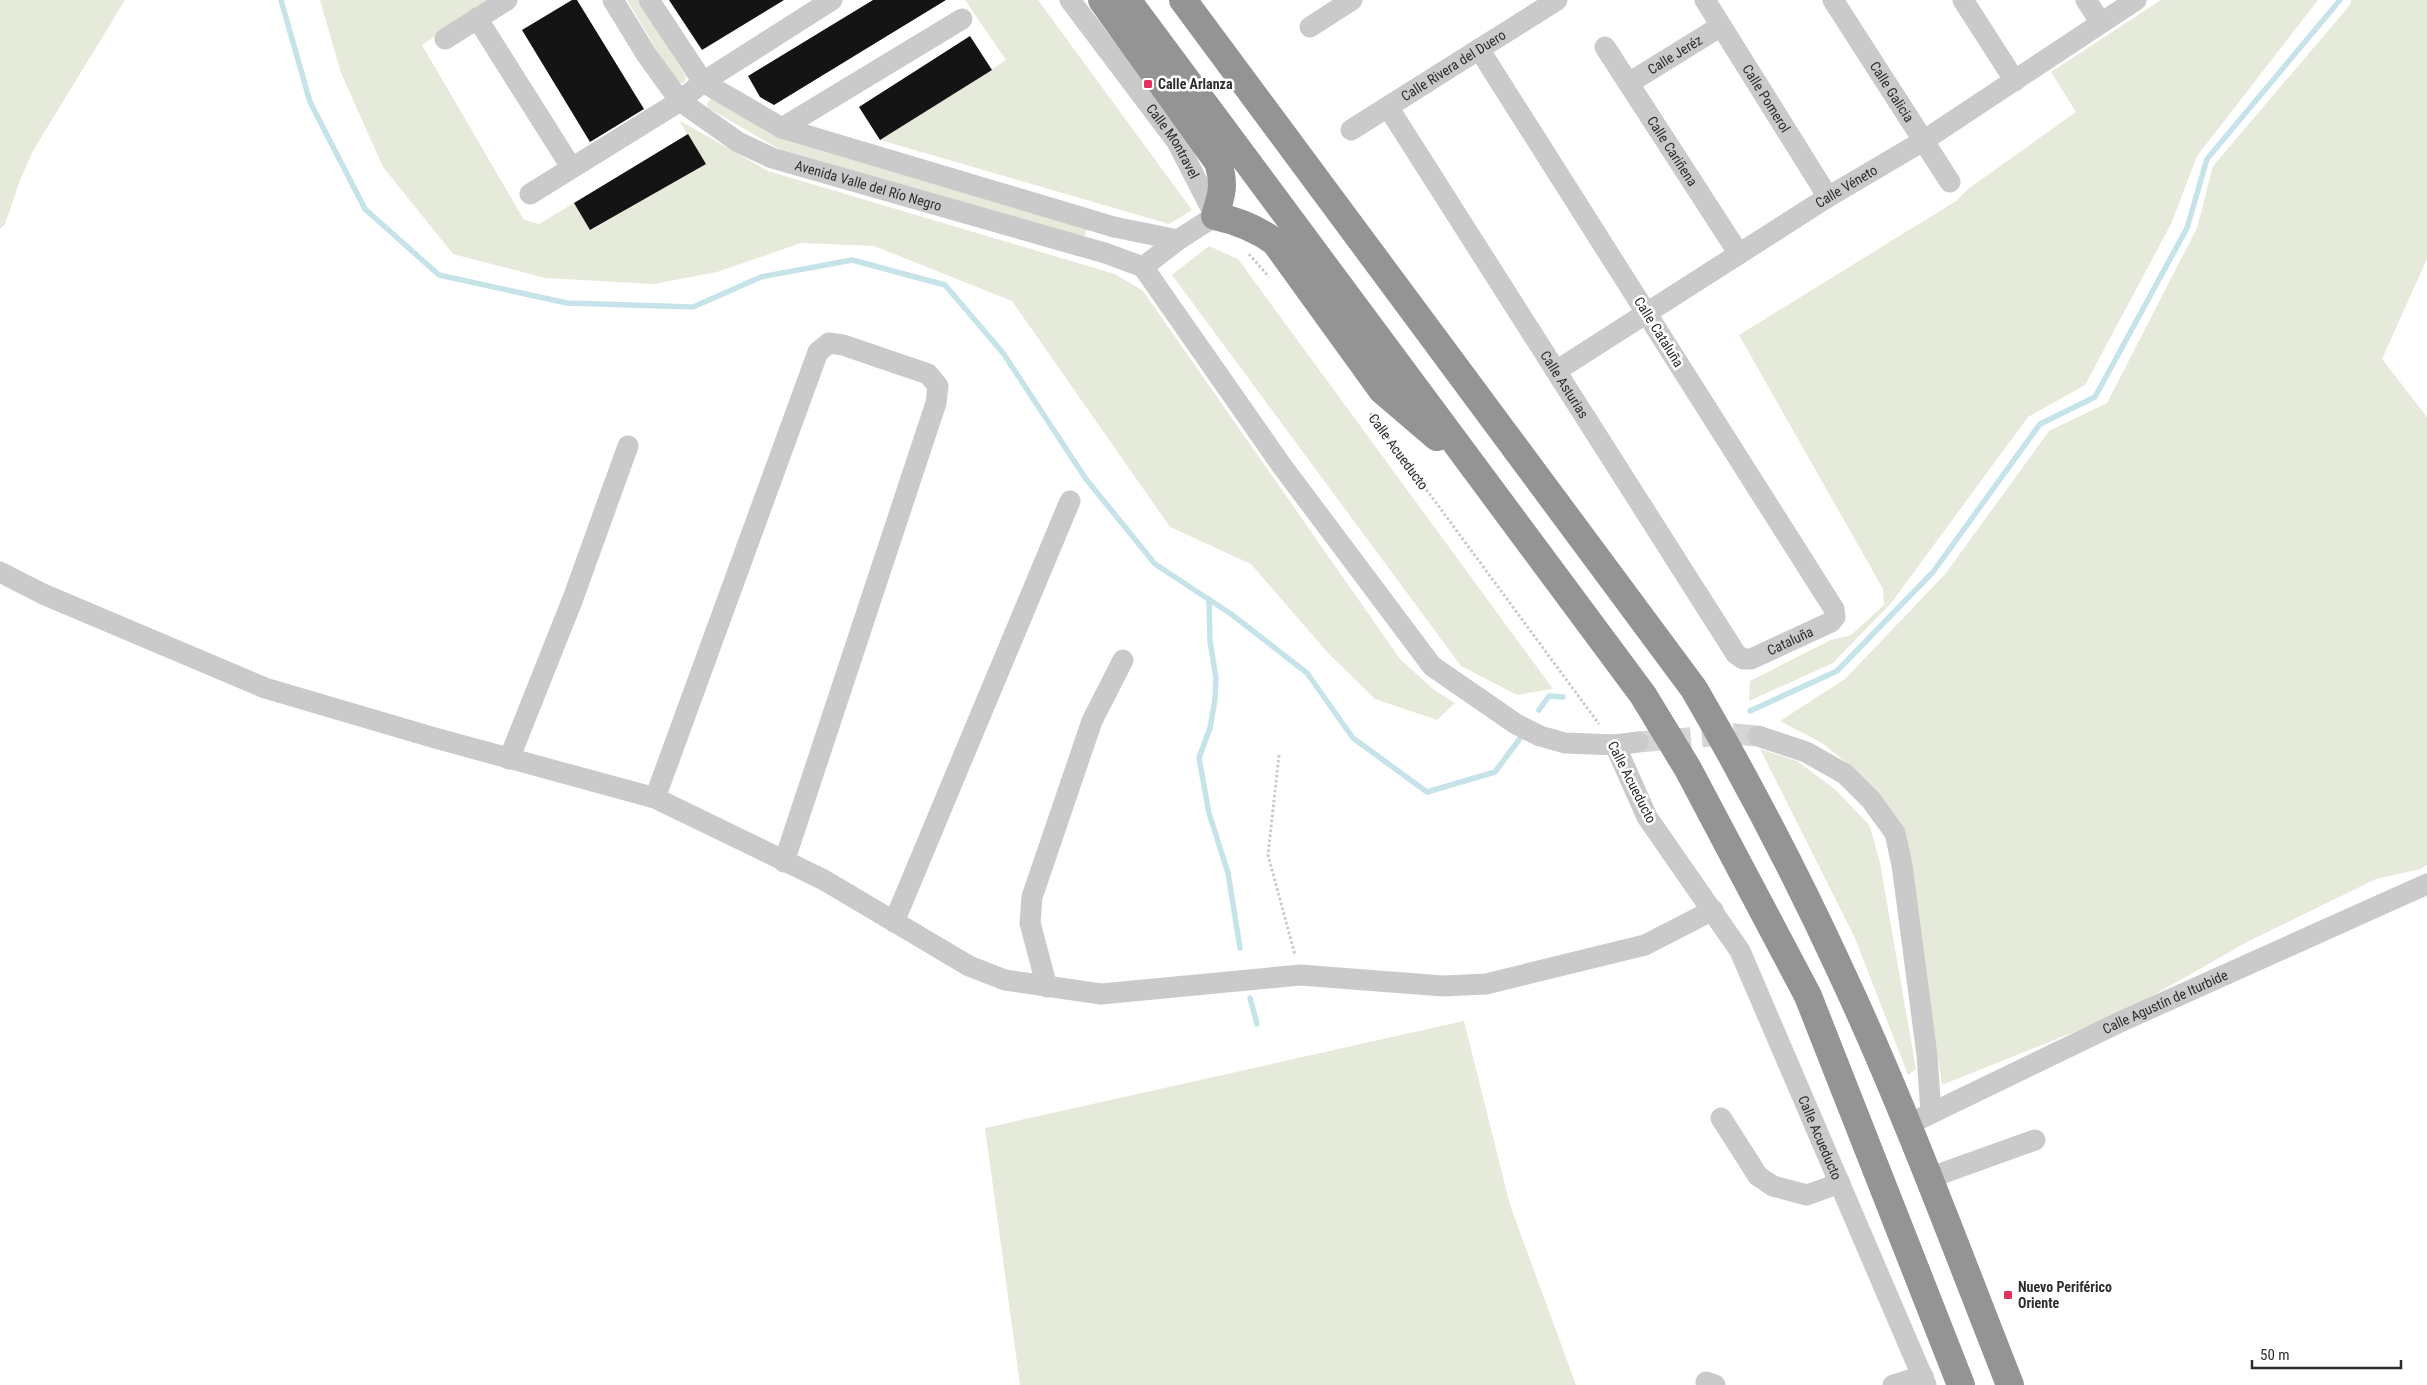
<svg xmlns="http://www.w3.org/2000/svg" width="2427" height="1385" font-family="'Roboto Condensed',sans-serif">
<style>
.green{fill:#e6eada}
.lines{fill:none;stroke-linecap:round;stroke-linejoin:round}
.stream{stroke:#c6e3ea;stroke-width:5.5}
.building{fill:#141414}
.minor-tunnel{stroke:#d5d5d5;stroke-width:21;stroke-dasharray:21 11;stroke-linecap:butt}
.path{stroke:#cacaca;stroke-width:3;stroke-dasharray:2.5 2.5;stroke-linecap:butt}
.minor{stroke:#cacaca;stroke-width:21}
.highway{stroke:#949494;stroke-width:28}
.poi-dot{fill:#e2315e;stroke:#fff;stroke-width:2}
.labels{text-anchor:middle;stroke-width:5;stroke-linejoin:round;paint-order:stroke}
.street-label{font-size:14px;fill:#2d2d2d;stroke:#fff}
.poi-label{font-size:14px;font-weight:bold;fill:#2d2d2d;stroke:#fff;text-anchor:start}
</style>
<rect width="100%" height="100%" fill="#fff"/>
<!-- green -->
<g class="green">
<polygon points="0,0 125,0 34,149 20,180 5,224 0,229"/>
<polygon points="320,0 490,0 422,45 524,220 539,224 574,203 591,230 705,164 679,120 768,171 1115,274 1143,291 1400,659 1433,689 1455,703 1437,720 1375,699 1328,653 1251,564 1170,527 1012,301 874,246 801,243 717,272 654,284 545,278 453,254 383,167 341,73"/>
<polygon points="627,0 638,0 686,77 684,83 676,83"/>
<polygon points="965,0 1038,0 1192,210 1169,224 880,140 1006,60"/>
<polygon points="2161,0 2318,0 2197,156 2171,224 2085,385 2028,417 1892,602 1833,663 1749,701 1750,681 1831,640 1851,635 1884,605 1883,589 1739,335 1956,201 1968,189 2076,112 2051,72"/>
<polygon points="2351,0 2427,0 2427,259 2382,359 2427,417 2427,865 2421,869 2376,879 2247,942 2124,1012 1942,1085 1907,848 1853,768 1822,743 1780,721 1845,679 1946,573 2049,431 2107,403 2197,228 2213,166 2350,5"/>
<polygon points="711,98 1087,229 1084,238 779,149 708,108 707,104"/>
<polygon points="1209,246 1238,259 1553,689 1517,695 1461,666 1172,275"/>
<polygon points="1760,749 1797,761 1836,790 1870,826 1880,863 1916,1069 1908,1075 1855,938"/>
<polygon points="1464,1021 1510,1205 1576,1385 1020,1385 985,1128"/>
</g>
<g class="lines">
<!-- stream -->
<g class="stream">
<polyline points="281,0 310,102 365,209 439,275 567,303 693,307 761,277 852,260 945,285 1003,353 1086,479 1155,564 1231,614 1307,673 1353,738 1427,792 1495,772 1524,733"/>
<polyline points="1209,599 1210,641 1216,678 1215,699 1210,728 1199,758 1209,813 1228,873 1240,948"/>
<polyline points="1539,710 1549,696 1563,697"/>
<polyline points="1750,711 1837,671 1933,572 2040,424 2095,397 2187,228 2207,159 2340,0"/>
<polyline points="1250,998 1257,1024"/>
</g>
</g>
<!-- building -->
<g class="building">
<polygon points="572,0 577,0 644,109 590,142 522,30"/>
<polygon points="669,0 784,0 702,50"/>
<polygon points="873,0 946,0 774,105 760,97 748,76"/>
<polygon points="970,36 992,70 880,140 859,107"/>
<polygon points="688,134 706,164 590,230 574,203"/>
</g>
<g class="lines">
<!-- minor-tunnel -->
<polyline class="minor-tunnel" points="1638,742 1734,734 1758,736"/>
<!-- path -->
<g class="path">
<polyline points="1249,254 1269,277"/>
<path id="s1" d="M1370 413 1599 724"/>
<polyline points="1279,755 1268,855 1295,955"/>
</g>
<!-- minor -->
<g class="minor">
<path id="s2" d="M613 0 646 54 680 101 738 142 772 158 1105 253 1143 267"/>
<polyline points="649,0 703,82 782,128 1114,227 1178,240"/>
<path id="s3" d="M1070 0 1177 142 1215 216 1178 240 1143 267"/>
<path id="s4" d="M1705 0 1828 197"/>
<path id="s5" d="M1833 0 1950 182"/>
<polyline points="1963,0 2015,81"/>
<polyline points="2086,0 2101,23"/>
<polyline points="477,18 571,167"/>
<polyline points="1310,27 1352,0"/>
<polyline points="445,39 507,0"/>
<path id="s6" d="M1605 47 1739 254"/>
<path id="s7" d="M1629 83 1721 26"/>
<path id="s8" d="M1388 107 1736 654 1743 659H1751L1831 622 1835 617 1834 609 1479 49"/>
<polyline points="782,128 962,19"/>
<path id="s9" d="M1351 130 1557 0"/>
<polyline points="530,194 680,101 703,82 832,0"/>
<polyline points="1143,267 1282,466 1432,666 1516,724 1540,736 1565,743 1615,745 1638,742"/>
<path id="s10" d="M1556 371 1828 197 1923 141 2136 0"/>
<polyline points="0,572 43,594 265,688 435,738 655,798 824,880 969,966 1005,980 1101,994 1300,975 1443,986 1486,984 1645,945 1713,910"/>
<polyline points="1758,736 1806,752 1845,774 1871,800 1895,833 1902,865 1927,1055 1931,1113"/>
<path id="s11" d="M1615 745 1647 817 1740 951 1926 1385"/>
<polyline points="509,759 572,601 628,446"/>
<polyline points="655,798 818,352 829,343 843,345 928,374 938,386 936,403 784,862"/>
<polyline points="894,922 1070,501"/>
<polyline points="1047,987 1030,923 1032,897 1092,721 1123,660"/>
<polyline points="1721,1118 1758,1176 1773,1186 1807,1195 1840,1183"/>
<path id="s12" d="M1907 1125 2120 1022 2427 884"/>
<polyline points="1929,1178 2035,1140"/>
<polyline points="1706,1382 1715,1385"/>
<polyline points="1893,1385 1923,1376"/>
</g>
<!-- highway -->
<g class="highway">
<path d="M1102 0 1218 162C1225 184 1222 194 1215 216 1238 221 1256 228 1275 242L1382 390 1437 437"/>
<polyline points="1127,0 1643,695 1688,769 1808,996 1961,1385"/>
<path d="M1183 0 1694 689C1748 782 1798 878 1843 976 1905 1109 1956 1248 2010 1385"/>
</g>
</g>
<!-- markers -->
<g class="poi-dot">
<rect x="1143" y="79" width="10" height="10" rx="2.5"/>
<rect x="2003" y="1290" width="10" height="10" rx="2.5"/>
</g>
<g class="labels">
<!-- street labels -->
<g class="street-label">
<text dy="5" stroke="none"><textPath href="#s7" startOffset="54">Calle Jeréz</textPath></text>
<text dy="5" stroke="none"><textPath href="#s9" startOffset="121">Calle Rivera del Duero</textPath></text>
<text dy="5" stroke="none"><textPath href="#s5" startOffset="109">Calle Galicia</textPath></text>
<text dy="5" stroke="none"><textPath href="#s4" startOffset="116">Calle Pomerol</textPath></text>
<text dy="5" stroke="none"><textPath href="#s3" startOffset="175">Calle Montravel</textPath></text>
<text dy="5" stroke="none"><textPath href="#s6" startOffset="124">Calle Cariñena</textPath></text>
<text dy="5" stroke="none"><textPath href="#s2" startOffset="330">Avenida Valle del Río Negro</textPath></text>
<text dy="5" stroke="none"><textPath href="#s10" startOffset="344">Calle Véneto</textPath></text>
<text transform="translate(1659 332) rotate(58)" y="5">Calle Cataluña</text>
<text dy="5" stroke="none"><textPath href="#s8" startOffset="329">Calle Asturias</textPath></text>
<text dy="5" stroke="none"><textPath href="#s1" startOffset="48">Calle Acueducto</textPath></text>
<text dy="5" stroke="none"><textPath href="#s8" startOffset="708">Cataluña</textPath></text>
<text transform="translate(1632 782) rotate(63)" y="5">Calle Acueducto</text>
<text dy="5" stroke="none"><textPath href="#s12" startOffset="286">Calle Agustín de Iturbide</textPath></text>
<text dy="5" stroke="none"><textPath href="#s11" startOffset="445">Calle Acueducto</textPath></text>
</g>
<!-- poi labels -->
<g class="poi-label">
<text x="1158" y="89">Calle Arlanza</text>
<text x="2018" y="1292">Nuevo Periférico<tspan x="2018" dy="16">Oriente</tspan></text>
</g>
</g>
<!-- scale -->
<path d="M2252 1360v8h149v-8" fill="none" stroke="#2d2d2d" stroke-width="2.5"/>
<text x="2260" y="1360" font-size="15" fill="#2d2d2d" stroke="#ffffff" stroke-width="4" paint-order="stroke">50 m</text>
</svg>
